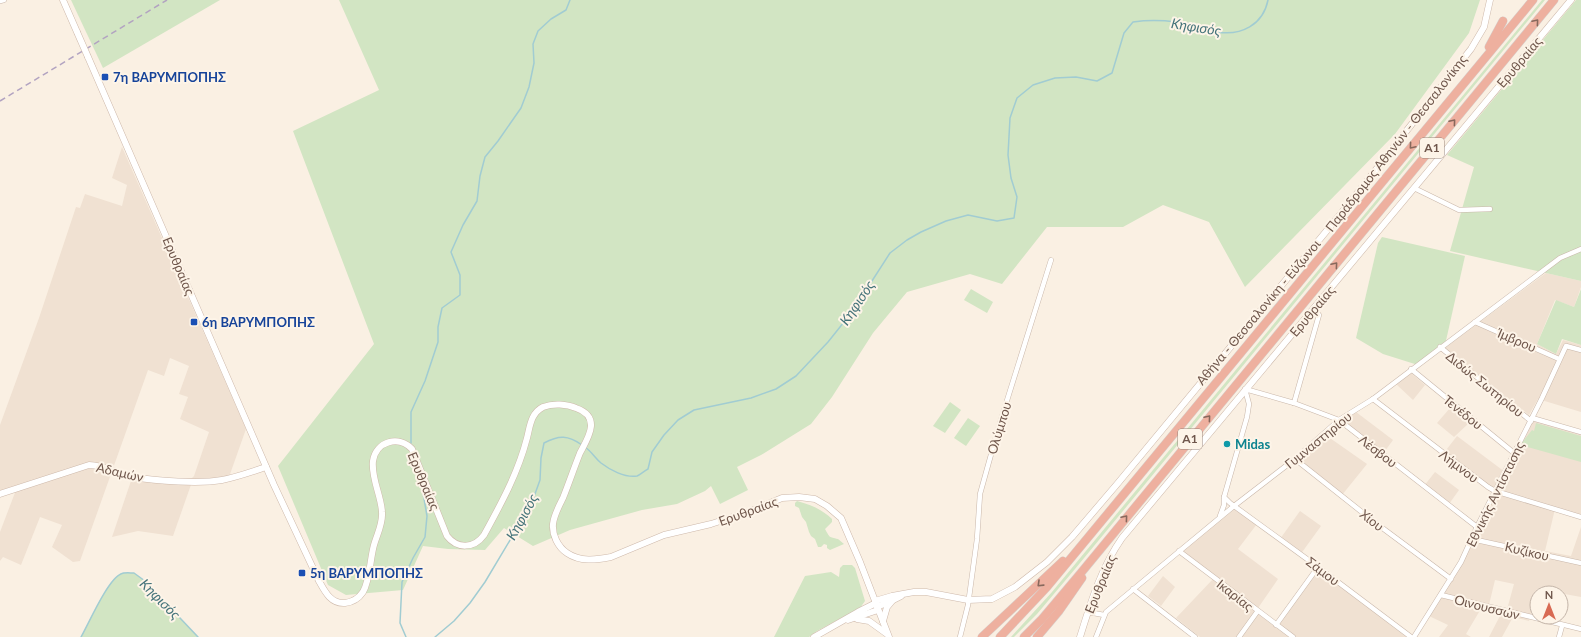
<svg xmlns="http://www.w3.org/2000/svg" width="1581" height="637" font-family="Lato,sans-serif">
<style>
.residential{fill:#f0e1d2}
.green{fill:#d2e5c3}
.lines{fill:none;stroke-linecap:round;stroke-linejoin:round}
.stream{stroke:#a1ccd2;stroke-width:1.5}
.street-casing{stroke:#c9b7aa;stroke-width:5.5}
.secondary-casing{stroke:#ceb9ab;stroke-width:7}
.highway-casing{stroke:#d7d0cd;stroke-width:9}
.street{stroke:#fff;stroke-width:4.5}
.secondary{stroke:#fff;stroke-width:6}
.highway{stroke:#eeb09f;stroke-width:8}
.rail{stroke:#b2a3c1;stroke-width:1.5;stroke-dasharray:6 4;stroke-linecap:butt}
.secondary-bridge-casing{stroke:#ceb9ab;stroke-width:7;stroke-linecap:butt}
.secondary-bridge{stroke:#fff;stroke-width:6}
.oneway{stroke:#88685c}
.transit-dot{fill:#1a4fb4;stroke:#fdf4e8;stroke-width:1.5}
.culture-dot{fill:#0f9aa8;stroke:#fdf4e8;stroke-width:1.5}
.labels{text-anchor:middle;stroke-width:4;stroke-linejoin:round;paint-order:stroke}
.shield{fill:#fdf4e8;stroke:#9a857a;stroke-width:1}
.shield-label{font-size:12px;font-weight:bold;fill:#6f564b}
.street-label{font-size:13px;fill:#6f564b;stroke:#fdf4e8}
.transit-label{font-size:13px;font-weight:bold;fill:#164399;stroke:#fdf4e8;text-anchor:start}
.culture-label{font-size:13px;font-weight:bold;fill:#0d838f;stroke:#fdf4e8;text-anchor:start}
.water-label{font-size:14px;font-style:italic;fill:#44737a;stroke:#fdf4e8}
</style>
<rect width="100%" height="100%" fill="#faf0e3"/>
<!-- residential -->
<g class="residential">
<polygon points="122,147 246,429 229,477 209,480 193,479 173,536 138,531 112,537 132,478 192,478 194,476 209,432 180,419 188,397 179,394 189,366 170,358 164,376 148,370 80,561 73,562 52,547 62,525 40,517 21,565 3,557 0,561 0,532 16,490 0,495 0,425 39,318 76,207 80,208 85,194 122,206 127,185 112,178"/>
<polygon points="1546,273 1581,281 1581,287 1574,307 1555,300 1537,344 1556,354 1563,340 1581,345 1581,412 1538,399 1529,415 1445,348"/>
<polygon points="1411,373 1425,385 1413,400 1396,384"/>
<polygon points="1450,408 1468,424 1454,437 1437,423"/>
<polygon points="1356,412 1393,440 1382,455 1340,424"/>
<polygon points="1533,417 1581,430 1581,516 1555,509 1545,551 1571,556 1581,527 1581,597 1537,589 1529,621 1513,617 1502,637 1489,637 1502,612 1506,613 1514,584 1495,580 1488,609 1482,607 1466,634 1471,637 1439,637 1448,625 1429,616 1462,563 1494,495 1443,454 1457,436 1505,472"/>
<polygon points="1327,436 1367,464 1342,495 1300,462"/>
<polygon points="1435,472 1459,490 1449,504 1424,486"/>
<polygon points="1234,507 1257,524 1238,549 1278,579 1256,611 1277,627 1318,568 1407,637 1200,637 1176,618 1213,579 1180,553"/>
<polygon points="1300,511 1321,526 1300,555 1280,539"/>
<polygon points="1163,576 1175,587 1161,606 1148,596"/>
</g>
<!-- green -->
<g class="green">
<polygon points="71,0 220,0 103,68"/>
<polygon points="339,0 1480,0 1469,33 1395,134 1245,287 1209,222 1163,205 1123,227 1047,227 1002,284 970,274 907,292 873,333 832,397 811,424 761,455 737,467 748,490 720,504 711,486 705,491 677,504 642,510 570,530 533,546 504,528 485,550 448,549 423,546 403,590 346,595 328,585 278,466 374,344 293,131 379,90"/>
<polygon points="1542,0 1545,0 1075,569 1037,614 1014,637 1011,637 1052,592"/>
<polygon points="1576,0 1581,0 1581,281 1450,251 1474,167 1447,155"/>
<polygon points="1382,237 1465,256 1445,345 1418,365 1383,354 1356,338 1378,243"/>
<polygon points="971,289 993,302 987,313 964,300"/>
<polygon points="1581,289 1581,345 1562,339 1556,354 1537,344 1556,300 1574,307"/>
<polygon points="950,402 961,410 945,433 933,426"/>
<polygon points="968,418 980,426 966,446 954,438"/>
<polygon points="1536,423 1581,436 1581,462 1520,445 1532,430 1534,431"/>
<path d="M797 501C812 505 821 509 832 519V522L825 529C830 538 829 537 838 539L844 544 830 550 827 548V545L824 544 821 547H818L815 539 811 536 809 532 806 522 802 517 799 508 795 506V503Z"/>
<polygon points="843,565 852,565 855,568 865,601 860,608 817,631 809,637 774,637 805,576 831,572 839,577 840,568"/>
<path d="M121 573H134L145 581 198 637H81C93 616 102 589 121 573Z"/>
</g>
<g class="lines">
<!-- stream -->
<g class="stream">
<polyline points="411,443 411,412 425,381 438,342 438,327 442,308 460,295 460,275 451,252 463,225 477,201 480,176 485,157 498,141 521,108 529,87 534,63 533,44 538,31 551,19 566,10 570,0"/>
<path d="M585 447C592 452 595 458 601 463 610 470 625 478 637 476 640 475 644 471 648 469L652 452 664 435 678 420 694 410 751 398 776 389 796 376 828 342 852 312 890 253 907 240 921 232 946 221 968 215 997 221 1014 218 1017 197 1011 178 1008 155 1010 118 1017 98 1033 85 1055 78 1076 77 1097 81 1112 73 1124 33 1133 22C1147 20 1161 20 1176 22 1184 23 1192 23 1200 26 1206 27 1211 31 1217 32 1241 36 1263 25 1268 0"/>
<path d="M81 637C89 623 108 579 121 574 124 572 130 573 134 573L145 581 198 637"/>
<polyline points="406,637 400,623 402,582 413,558 425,537 427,516 422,487 412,456"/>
<path d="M435 637 454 621 470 603 485 582 531 505 540 480 541 458 544 443C559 435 568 435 582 445"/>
</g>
<!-- street casing -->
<g class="street-casing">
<g id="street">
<polyline points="0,1 4,0"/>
<polyline points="1414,188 1459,210 1490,209"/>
<polyline points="1475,322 1559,359"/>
<polyline points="1440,347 1531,421"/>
<polyline points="1411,369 1514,453"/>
<polyline points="1373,399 1488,487 1495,491 1581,517"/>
<polyline points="1294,403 1319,315 1313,309"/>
<polyline points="1532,418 1581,432"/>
<polyline points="1295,459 1377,524 1451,579"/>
<polyline points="1220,516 1224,505 1224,497"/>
<polyline points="1472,539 1581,563"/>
<polyline points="1179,551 1293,637"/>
<polyline points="1133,589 1195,637"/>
<polyline points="1441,595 1581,629"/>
<polyline points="1088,612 1104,615"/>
<polyline points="1276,625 1318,567"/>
<polyline points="960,637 968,605 977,539 980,494 999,426 1051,260"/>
<polyline points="1096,637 1106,612 1234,506 1295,459 1339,420 1373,399 1560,258 1581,249"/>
<polyline points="1239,637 1257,612"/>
<polyline points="1411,637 1318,567 1230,503 1224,497 1247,417 1249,404 1245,389 1294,403 1339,420 1477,527"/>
<polyline points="1414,637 1461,562 1477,527 1542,398 1566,346 1581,350"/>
<polyline points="1559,637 1562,626"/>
</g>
</g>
<!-- secondary casing -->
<g class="secondary-casing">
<g id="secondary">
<polyline points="63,0 77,32"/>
<path d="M88 57 274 485 319 581C325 592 331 604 345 603 353 602 359 598 363 592 370 580 370 559 374 545 377 534 383 524 382 512 381 495 371 478 373 461 376 441 399 435 412 449L447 536C457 549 474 549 484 535 501 504 518 473 527 438 530 426 531 413 543 407 553 403 567 404 576 408 602 417 588 438 580 453 574 468 569 483 563 498 559 506 554 515 553 524 552 535 558 547 567 553 580 562 596 560 611 557L664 535 711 524 751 511 782 498 799 497 815 499 827 506 841 518 860 562 889 637"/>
<path d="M0 494 89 465C105 465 118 474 133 477 156 481 200 484 222 480 237 477 251 472 266 467"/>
<polyline points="875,601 892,596 914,592 926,592 968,600 992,599 1015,587 1047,562 1072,537 1118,483 1348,205 1471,49 1484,27 1490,0"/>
<polyline points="877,607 893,600 901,596"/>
<polyline points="857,619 869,621 887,634"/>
<polyline points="848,620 878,610"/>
<polyline points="883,621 887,607 892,601"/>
<polyline points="814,637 858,612 876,603"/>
<path d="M1080 637C1091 602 1101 568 1122 538L1571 0"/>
</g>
</g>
<!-- highway casing -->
<g class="highway-casing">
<g id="highway">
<polyline points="1489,47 1503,21"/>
<polyline points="982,637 1063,561"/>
<polyline points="1000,637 1047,587 1533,0"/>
<polyline points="1024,637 1042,619 1080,574 1554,0"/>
<polyline points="1037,637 1059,611 1082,578"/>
</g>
</g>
<!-- street -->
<use href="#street" class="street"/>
<!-- secondary -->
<use href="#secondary" class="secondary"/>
<!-- highway -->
<use href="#highway" class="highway"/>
<!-- rail -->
<polyline class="rail" points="0,101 167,0"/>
<!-- secondary-bridge casing -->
<g class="secondary-bridge-casing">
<polyline id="secondary-bridge" points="77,32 88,57"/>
</g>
<!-- secondary-bridge -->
<use href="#secondary-bridge" class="secondary-bridge"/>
</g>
<!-- one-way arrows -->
<defs><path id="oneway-chevron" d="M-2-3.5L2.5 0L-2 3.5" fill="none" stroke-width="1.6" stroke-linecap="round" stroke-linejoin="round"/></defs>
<g class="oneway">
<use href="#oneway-chevron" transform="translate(1536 22) rotate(-50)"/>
<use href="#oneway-chevron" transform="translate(1453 122) rotate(-50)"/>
<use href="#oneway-chevron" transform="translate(1412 146) rotate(130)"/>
<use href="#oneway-chevron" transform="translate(1335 265) rotate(-50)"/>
<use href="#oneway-chevron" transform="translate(1208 418) rotate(-50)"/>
<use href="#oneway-chevron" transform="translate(1125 518) rotate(-50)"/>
<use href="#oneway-chevron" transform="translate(1040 584) rotate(136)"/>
</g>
<!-- markers -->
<g class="transit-dot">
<rect x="101" y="73" width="8" height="8" rx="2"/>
<rect x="190" y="318" width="8" height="8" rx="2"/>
<rect x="298" y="569" width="8" height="8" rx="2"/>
</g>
<circle class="culture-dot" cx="1227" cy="444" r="4"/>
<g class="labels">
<!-- shield labels -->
<g class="shield">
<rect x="1420" y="138" width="24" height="20" rx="3"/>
<rect x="1178" y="429" width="24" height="20" rx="3"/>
</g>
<g class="shield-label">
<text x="1432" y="152">Α1</text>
<text x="1190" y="443">Α1</text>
</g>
<!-- street labels -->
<g class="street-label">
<text transform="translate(1519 62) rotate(-50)" y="5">Ερυθραίας</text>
<text transform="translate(1396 143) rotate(-52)" y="5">Παράδρομος Αθηνών - Θεσσαλονίκης</text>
<text transform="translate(179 266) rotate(67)" y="5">Ερυθραίας</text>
<text transform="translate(1312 311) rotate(-50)" y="5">Ερυθραίας</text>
<text transform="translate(1258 312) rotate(-50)" y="5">Αθήνα - Θεσσαλονίκη - Εύζωνοι</text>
<text transform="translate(1517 340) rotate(23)" y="5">Ίμβρου</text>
<text transform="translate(1485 384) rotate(39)" y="5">Διδώς Σωτηρίου</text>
<text transform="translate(1463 412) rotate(39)" y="5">Τενέδου</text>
<text transform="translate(999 428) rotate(-73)" y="5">Ολύμπου</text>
<text transform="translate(1318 440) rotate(-39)" y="5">Γυμναστηρίου</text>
<text transform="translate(1378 451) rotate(37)" y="5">Λέσβου</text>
<text transform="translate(1459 466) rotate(37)" y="5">Λήμνου</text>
<text transform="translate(120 472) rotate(13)" y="5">Αδαμών</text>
<text transform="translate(424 481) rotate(67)" y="5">Ερυθραίας</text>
<text transform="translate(1495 494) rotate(-64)" y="5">Εθνικής Αντίστασης</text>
<text transform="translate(748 511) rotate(-20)" y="5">Ερυθραίας</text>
<text transform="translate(1372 520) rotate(38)" y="5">Χίου</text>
<text transform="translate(1527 551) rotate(13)" y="5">Κυζίκου</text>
<text transform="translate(1323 571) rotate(37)" y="5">Σάμου</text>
<text transform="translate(1100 584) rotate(-68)" y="5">Ερυθραίας</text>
<text transform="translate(1235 595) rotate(38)" y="5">Ικαρίας</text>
<text transform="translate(1487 607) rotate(14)" y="5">Οινουσσών</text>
</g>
<!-- transit labels -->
<g class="transit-label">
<text x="113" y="82">7η ΒΑΡΥΜΠΟΠΗΣ</text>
<text x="202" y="327">6η ΒΑΡΥΜΠΟΠΗΣ</text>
<text x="310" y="578">5η ΒΑΡΥΜΠΟΠΗΣ</text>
</g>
<!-- culture labels -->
<g class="culture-label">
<text x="1235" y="449">Midas</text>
</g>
<!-- water labels -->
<g class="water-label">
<text transform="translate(1196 27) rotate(9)" y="5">Κηφισός</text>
<text transform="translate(857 303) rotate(-56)" y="5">Κηφισός</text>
<text transform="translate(522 517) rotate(-61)" y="5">Κηφισός</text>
<text transform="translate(160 599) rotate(45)" y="5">Κηφισός</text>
</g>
</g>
<!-- north arrow -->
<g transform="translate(1549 605)"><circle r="19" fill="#fdf4e8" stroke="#c4b5a9"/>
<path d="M0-3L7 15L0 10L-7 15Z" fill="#d86a53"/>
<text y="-6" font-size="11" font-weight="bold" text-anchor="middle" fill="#6f564b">N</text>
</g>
</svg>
